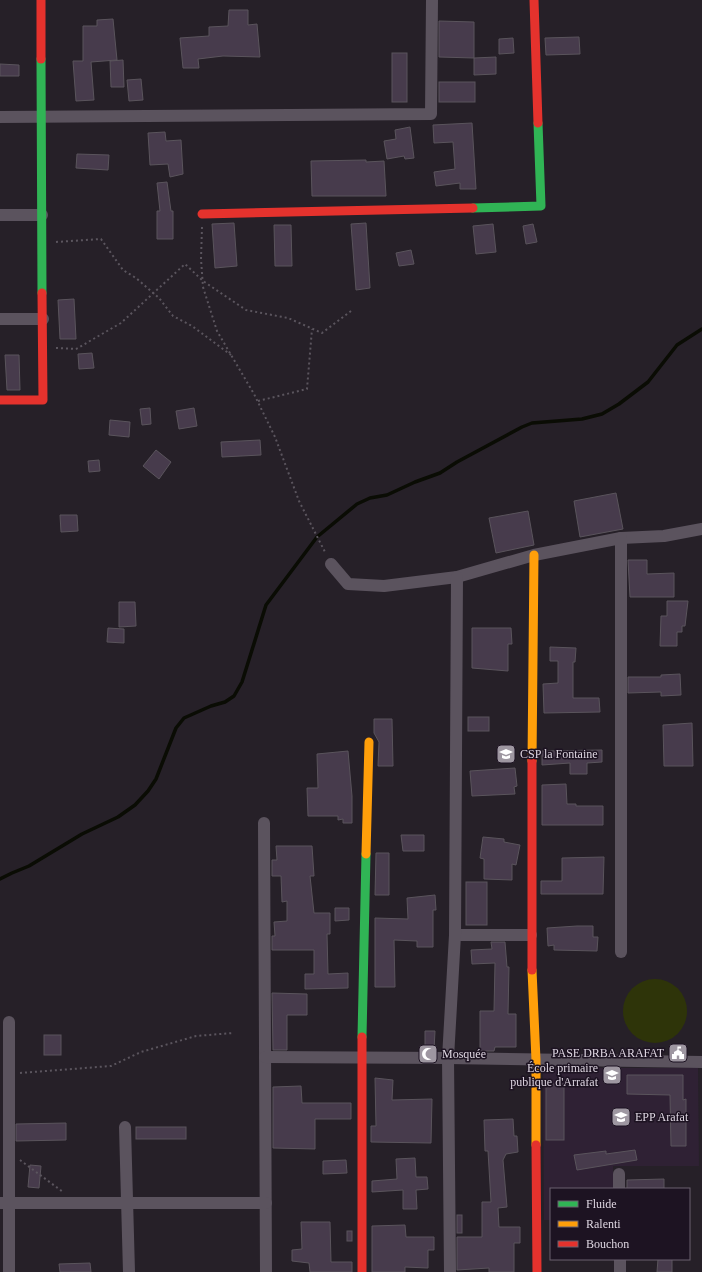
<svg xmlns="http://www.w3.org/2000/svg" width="702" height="1272" font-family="Georgia,serif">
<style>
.built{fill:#2f2134}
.green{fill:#2e3409}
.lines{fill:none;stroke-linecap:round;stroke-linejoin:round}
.stream{stroke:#0a0c04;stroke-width:3.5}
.building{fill:#473b4c;stroke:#5a545c}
.path{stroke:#5b555e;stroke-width:2;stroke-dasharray:2 3;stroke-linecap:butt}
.street{stroke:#5b535e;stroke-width:12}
.fast{stroke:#30b455;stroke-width:9}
.slow{stroke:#ff9f0a;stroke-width:9}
.jam{stroke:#e5322d;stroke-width:9}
.labels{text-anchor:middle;stroke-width:3;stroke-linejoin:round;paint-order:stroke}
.poi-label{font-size:12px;fill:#dfd7e2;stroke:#1d1322;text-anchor:start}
</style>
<rect width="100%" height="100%" fill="#262028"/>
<!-- built -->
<polygon class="built" points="543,1068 698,1068 699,1166 613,1166 613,1189 551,1189 551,1220 544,1220"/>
<!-- green -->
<circle class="green" cx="655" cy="1011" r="32"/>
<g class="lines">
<!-- stream -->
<polyline class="stream" points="0,879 12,873 29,866 82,834 118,817 135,805 148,791 156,779 176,728 184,718 211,706 225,702 234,696 242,682 266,605 317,537 357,504 370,498 387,495 415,482 440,473 457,462 522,427 532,423 582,419 602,414 619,404 648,382 677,345 702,329"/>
</g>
<!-- building -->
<g class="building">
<polygon points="229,10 248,10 248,25 257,24 260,57 223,56 198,59 199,68 183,68 180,38 209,36 209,27 228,26"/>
<polygon points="113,19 117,60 91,62 94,100 76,101 73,61 83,61 83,26 97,26 97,20"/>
<polygon points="439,21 474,22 474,58 439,57"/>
<polygon points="579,37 580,54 546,55 545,38"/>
<polygon points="513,38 514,53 499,54 499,39"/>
<rect x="392" y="53" width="15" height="49"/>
<polygon points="496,57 496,74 474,75 474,58"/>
<polygon points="123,60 124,87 111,87 110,61"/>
<polygon points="0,64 19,65 19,76 0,76"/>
<polygon points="141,79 143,100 129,101 127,80"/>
<rect x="439" y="82" width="36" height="20"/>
<polygon points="472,123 476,189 460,189 460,183 436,186 434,172 455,169 453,142 434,143 433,125"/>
<polygon points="410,127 414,158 405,159 404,156 387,159 384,141 396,139 395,130"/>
<polygon points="165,132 166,141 181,140 183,174 170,177 168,164 150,165 148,133"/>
<polygon points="77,154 109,155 108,170 76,168"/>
<polygon points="366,160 366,162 384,161 386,196 312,196 311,161"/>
<polygon points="167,182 171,211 173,211 173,239 157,239 157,211 160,211 157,183"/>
<polygon points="234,223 237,266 215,268 212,224"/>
<polygon points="366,223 370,288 356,290 351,224"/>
<polygon points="493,224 496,252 476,254 473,226"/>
<polygon points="533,224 537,242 526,244 523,226"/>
<polygon points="274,225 291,225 292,266 275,266"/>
<polygon points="411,250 414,264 399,266 396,253"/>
<polygon points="74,299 76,339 60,339 58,300"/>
<polygon points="92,353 94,368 79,369 78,354"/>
<polygon points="5,355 19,355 20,390 7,390"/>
<polygon points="150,408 151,424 142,425 140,409"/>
<polygon points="194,408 197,426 179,429 176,411"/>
<polygon points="110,420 130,422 129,437 109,435"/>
<polygon points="260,440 261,455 222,457 221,442"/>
<polygon points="156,450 171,462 159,479 143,466"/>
<polygon points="99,460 100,471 89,472 88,461"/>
<polygon points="616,493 623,529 580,537 574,501"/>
<polygon points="528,511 534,545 496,553 489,518"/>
<polygon points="60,515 77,515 78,531 61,532"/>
<polygon points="628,560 647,560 647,574 674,573 674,597 630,597"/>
<polygon points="667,601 688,601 685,626 682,626 682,632 677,632 677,646 660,646 661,616 667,616"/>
<polygon points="119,602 135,602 136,626 119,627"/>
<polygon points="108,628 124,629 124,643 107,642"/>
<polygon points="472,628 511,628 512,644 508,644 508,671 472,668"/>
<polygon points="550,647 576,648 575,662 573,662 573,698 599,698 600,712 544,713 543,684 558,683 558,661 550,661"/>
<polygon points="680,674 681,695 661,696 661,692 628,693 628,677 661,677 661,675"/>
<rect x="468" y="717" width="21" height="14"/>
<polygon points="374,719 392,719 393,766 378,766 379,742 374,733"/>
<polygon points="692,723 693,766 664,766 663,725"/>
<polygon points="602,750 602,762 587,763 587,774 570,774 570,763 542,765 542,751"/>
<polygon points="348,751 352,796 352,823 343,823 343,819 338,820 338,816 308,816 307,788 318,788 317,754"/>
<polygon points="515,768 517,786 514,787 515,794 472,796 470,771"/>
<polygon points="566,784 567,804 576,804 576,806 603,806 603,825 542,825 542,785"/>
<polygon points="401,835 424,835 424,851 403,851"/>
<polygon points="483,837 504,839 504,842 520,845 516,865 512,864 512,880 484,879 484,859 480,858"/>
<polygon points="276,846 312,846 314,876 310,876 314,913 330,913 330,934 327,934 328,974 348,973 348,988 305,989 305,974 314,974 314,950 272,950 272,936 275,936 274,922 287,921 287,901 282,902 281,876 272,876 272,860 277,860"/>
<polygon points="376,853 389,853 389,895 375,895"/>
<polygon points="604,857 603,894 541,894 541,881 562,881 562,858"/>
<rect x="466" y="882" width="21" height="43"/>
<polygon points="435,895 436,910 433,910 433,947 417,947 417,941 394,940 395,987 375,987 375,918 408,919 407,898"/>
<polygon points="335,908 349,908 349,920 335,921"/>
<polygon points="577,926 593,926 593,937 598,937 597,951 554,950 554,945 548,946 547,928"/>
<polygon points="491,942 505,942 507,967 509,967 508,1014 516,1014 516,1047 495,1047 494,1051 480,1051 480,1011 494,1011 495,963 472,964 471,950 492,949"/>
<polygon points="272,993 307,994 307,1015 287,1015 287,1050 273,1050"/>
<polygon points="425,1031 435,1031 434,1050 425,1050"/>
<rect x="44" y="1035" width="17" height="20"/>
<polygon points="627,1075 683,1075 683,1100 686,1099 686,1146 671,1146 670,1095 627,1094"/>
<polygon points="375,1078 393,1080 392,1100 432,1099 431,1143 371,1142 371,1126 376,1126"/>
<rect x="546" y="1084" width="18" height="56"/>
<polygon points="301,1086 302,1103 351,1103 351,1119 315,1119 315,1149 273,1148 273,1087"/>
<polygon points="513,1119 514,1136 517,1136 518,1152 506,1154 503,1160 507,1207 498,1208 499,1227 520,1227 520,1243 514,1243 514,1272 489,1272 489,1268 457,1270 457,1237 482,1237 482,1202 491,1202 488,1151 485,1151 484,1120"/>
<polygon points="66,1123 66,1140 16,1141 16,1124"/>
<rect x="136" y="1127" width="50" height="12"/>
<polygon points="635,1150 637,1160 577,1170 574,1155 606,1151 606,1154"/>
<polygon points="415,1158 416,1177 427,1177 428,1189 416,1190 417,1209 403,1209 403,1190 372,1192 372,1181 397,1179 396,1159"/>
<polygon points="346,1160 347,1173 323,1174 323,1161"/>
<polygon points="30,1165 41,1166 39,1188 28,1187"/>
<polygon points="664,1179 664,1189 627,1189 627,1180"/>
<rect x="457" y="1215" width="5" height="18"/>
<polygon points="301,1222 330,1222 331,1262 352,1262 352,1272 310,1272 309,1263 292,1261 292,1250 302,1249"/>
<polygon points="405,1225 406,1237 434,1237 434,1250 428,1250 428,1268 405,1267 405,1272 372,1272 372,1226"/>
<rect x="347" y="1231" width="5" height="10"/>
<polygon points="658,1259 672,1259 672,1272 657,1272"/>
<polygon points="90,1263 91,1272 60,1272 59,1264"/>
</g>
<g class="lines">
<!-- path -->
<g class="path">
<polyline points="202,227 201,259 203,287 217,331 254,394 275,437 299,501 326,554"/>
<polyline points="56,242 101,239 123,270 136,278 159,298 173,316 192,326 231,355"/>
<polyline points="56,348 76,349 121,323 185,264 203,281 246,310 288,318 322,333 351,311"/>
<polyline points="258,401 307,389 312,329"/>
<polyline points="20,1073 111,1066 141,1052 196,1036 233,1033"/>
<polyline points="20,1160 63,1192"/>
</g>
<!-- street -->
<g class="street">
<polyline points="0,117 431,114 432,0"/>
<polyline points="0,215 42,215"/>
<polyline points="0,319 43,319"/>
<polyline points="331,564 348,584 384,586 457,577 534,555 621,538 664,536 702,529"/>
<polyline points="264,823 266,1272"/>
<polyline points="455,935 531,935"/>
<polyline points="621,952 621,538"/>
<polyline points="9,1022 9,1272"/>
<polyline points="265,1057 448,1058 702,1062"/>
<polyline points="125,1127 129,1272"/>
<polyline points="619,1174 619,1189"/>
<polyline points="0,1203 266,1203"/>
<polyline points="620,1259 620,1272"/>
<polyline points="450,1272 448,1058 455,935 457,577"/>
</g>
<!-- fast -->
<g class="fast">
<polyline points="41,59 42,293"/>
<polyline points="473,208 541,206 538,123"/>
<polyline points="362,1037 366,854"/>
</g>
<!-- slow -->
<g class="slow">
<polyline points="532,761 534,555"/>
<polyline points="366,854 369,742"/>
<polyline points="532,970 536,1060 536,1145"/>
</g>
<!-- jam -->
<g class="jam">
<polyline points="41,0 41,59"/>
<polyline points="534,0 538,123"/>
<polyline points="202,214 473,208"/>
<polyline points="0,400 43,400 42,293"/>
<polyline points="532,761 532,970"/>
<polyline points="362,1037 362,1272"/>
<polyline points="536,1145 537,1272"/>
</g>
</g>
<!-- icons -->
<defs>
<g id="school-square" transform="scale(1)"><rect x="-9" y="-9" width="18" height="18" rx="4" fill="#9e97a1" stroke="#1d1322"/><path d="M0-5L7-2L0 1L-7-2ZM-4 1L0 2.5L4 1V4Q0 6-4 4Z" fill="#fff"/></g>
<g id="civic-square" transform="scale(1)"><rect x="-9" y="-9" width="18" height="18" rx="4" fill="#9e97a1" stroke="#1d1322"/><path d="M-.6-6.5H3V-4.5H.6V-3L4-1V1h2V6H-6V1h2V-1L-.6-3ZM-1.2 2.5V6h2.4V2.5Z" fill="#fff"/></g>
<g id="mosque-square" transform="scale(1)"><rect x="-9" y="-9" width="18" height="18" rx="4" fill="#9e97a1" stroke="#1d1322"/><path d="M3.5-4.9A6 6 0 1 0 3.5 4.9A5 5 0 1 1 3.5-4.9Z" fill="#fff"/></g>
</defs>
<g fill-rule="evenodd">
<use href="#school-square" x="506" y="754"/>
<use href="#civic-square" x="678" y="1053"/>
<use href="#mosque-square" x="428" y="1054"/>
<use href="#school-square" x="612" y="1075"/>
<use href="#school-square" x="621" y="1117"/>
</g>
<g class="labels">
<!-- poi labels -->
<g class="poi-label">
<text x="520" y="758">CSP la Fontaine</text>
<text x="664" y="1057" text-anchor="end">PASE DRBA ARAFAT</text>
<text x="442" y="1058">Mosquée</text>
<text x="598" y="1072" text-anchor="end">École primaire<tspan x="598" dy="14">publique d'Arrafat</tspan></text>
<text x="635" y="1121">EPP Arafat</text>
</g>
</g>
<!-- legend -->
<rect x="550" y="1188" width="140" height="72" fill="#1d1322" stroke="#6b616f"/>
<rect x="558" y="1201" width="20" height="6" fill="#30b455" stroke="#6b616f"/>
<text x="586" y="1208" font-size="12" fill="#dfd7e2">Fluide</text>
<rect x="558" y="1221" width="20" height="6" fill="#ff9f0a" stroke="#6b616f"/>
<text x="586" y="1228" font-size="12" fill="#dfd7e2">Ralenti</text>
<rect x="558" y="1241" width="20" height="6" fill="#e5322d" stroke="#6b616f"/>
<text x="586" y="1248" font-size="12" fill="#dfd7e2">Bouchon</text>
</svg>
